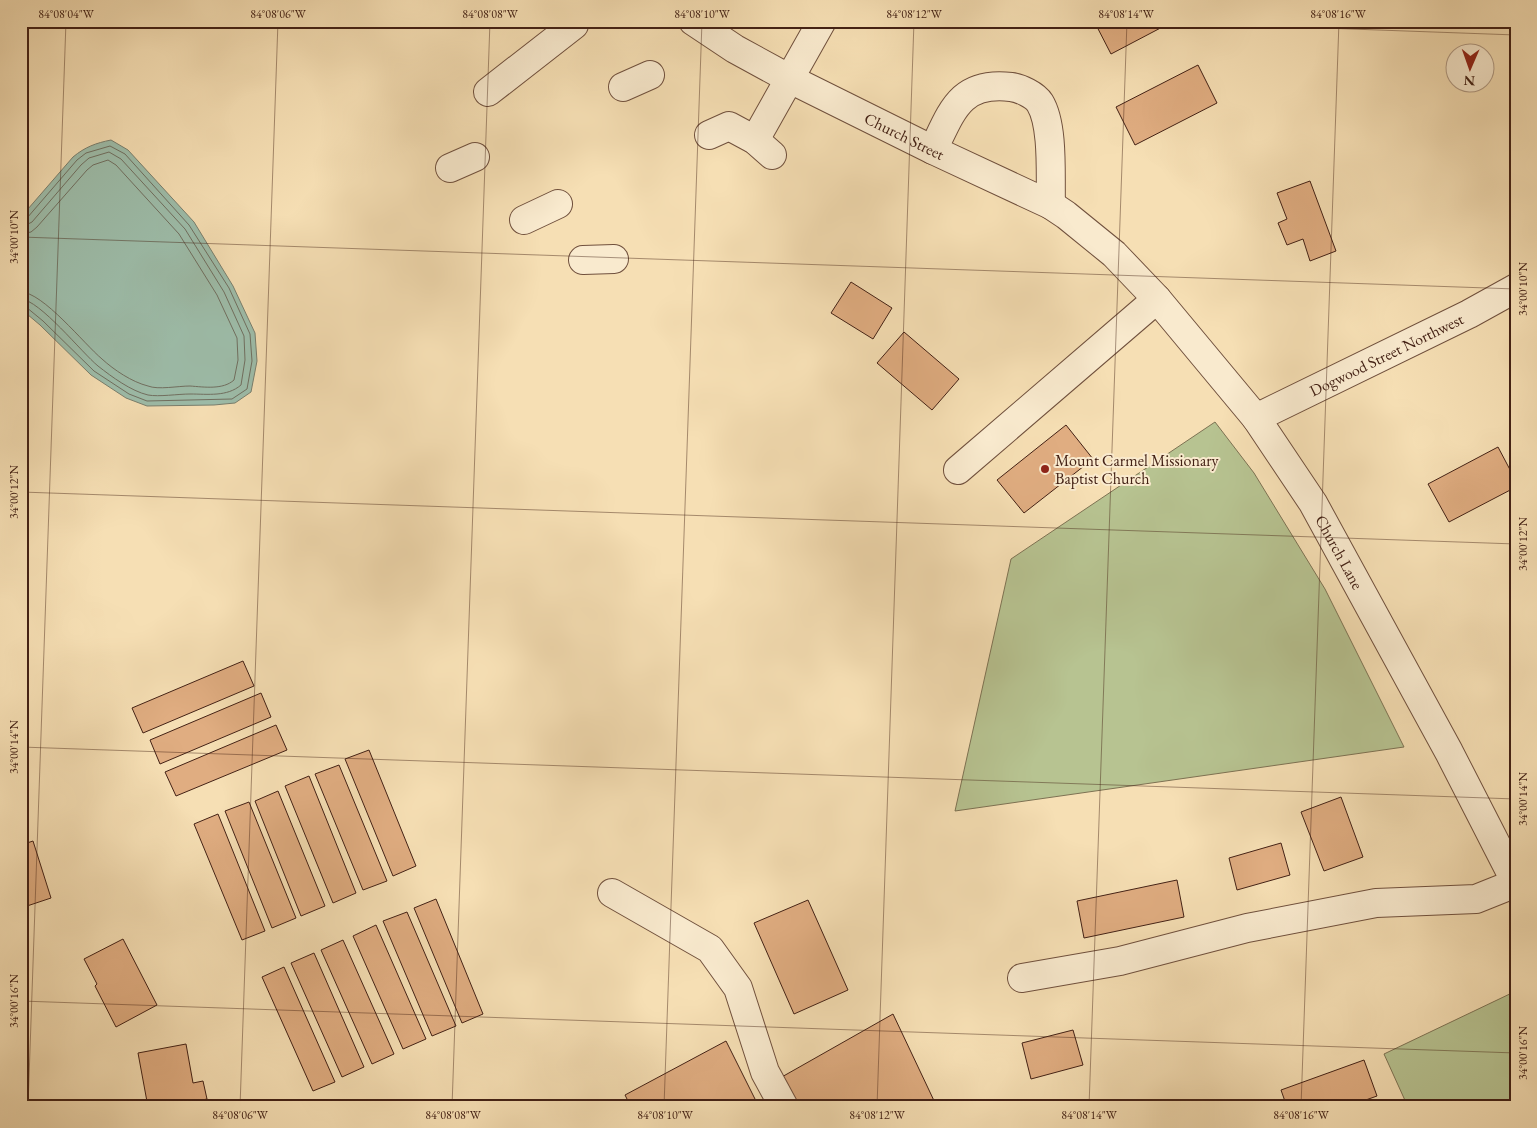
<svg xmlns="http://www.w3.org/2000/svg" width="1537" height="1128" font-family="'EB Garamond',serif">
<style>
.green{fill:#b7c391;stroke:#7d7253}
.water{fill:#9dbdaa;stroke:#797f6e}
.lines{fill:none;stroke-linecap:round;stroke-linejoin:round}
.shore{stroke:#706f60;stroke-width:1}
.building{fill:#e0ad81;stroke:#432115}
.minor-casing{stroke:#70503d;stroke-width:30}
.minor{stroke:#f9eace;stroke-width:28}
.ticks{fill:none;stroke:#432115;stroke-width:1;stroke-opacity:0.45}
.poi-dot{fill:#8f2418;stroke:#f9eace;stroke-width:2}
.labels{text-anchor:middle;stroke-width:4;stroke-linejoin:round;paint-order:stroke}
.street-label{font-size:16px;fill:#432115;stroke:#f9eace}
.poi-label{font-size:16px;fill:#432115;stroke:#f9eace;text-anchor:start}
.neatline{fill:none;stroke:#432115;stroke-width:2}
.ticks-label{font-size:12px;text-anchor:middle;fill:#432115}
</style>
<rect width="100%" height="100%" fill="#f6dfb4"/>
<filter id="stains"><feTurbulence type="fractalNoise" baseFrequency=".004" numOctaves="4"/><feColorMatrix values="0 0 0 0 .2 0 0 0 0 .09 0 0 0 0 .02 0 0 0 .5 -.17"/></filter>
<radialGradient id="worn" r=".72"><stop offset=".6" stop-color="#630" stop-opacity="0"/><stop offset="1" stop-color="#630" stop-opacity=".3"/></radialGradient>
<!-- green -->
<g class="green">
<polygon points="1215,422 1254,473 1325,589 1404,747 955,811 1011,559"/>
<polygon points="1516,991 1516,1101 1504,1107 1408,1107 1384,1054"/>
</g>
<!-- water -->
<path class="water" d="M111 140 128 150 194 222 233 286 255 333 257 361 251 392 235 403 214 405 147 406 126 398 91 375 40 325 21 309V217L73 157C85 147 96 143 111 140Z"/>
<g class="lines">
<!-- shore -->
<g class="shore">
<polyline points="21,220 27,218 77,160 86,153 110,146 125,154 189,225 229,288 250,334 252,361 247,389 232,399 147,401 129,394 94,371 43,321 26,307 21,305"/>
<path d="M21 226 26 225 32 222 81 165 89 158 109 152 121 159 185 229 224 292 244 336 245 360 241 385C227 397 208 394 190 394 178 394 159 397 148 395 131 391 112 377 98 366 82 353 40 300 21 299"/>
<path d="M21 234 31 232 37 227 87 170 93 165 108 160 116 165 179 234 217 295 237 338 238 360 234 380C223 390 204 387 190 386 178 386 158 390 148 386 132 382 114 370 102 359 84 344 43 292 21 292"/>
</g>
</g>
<!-- building -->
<g class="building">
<polygon points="1094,21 1169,21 1170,23 1111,54"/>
<polygon points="1198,65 1217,103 1135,145 1116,107"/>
<polygon points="1310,181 1336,251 1310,261 1303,239 1287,245 1278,223 1287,219 1277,193"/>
<polygon points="851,282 892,308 873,339 831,313"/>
<polygon points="904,332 959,379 932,410 877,363"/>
<polygon points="1066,425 1093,459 1024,513 997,480"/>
<polygon points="1498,447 1516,481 1516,487 1449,522 1428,484"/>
<polygon points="243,661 254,686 143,733 132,708"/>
<polygon points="261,693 271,717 160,764 150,740"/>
<polygon points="276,725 287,750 176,796 165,772"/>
<polygon points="369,750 416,866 393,876 345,759"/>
<polygon points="339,765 387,881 363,890 315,774"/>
<polygon points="309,776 356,893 333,903 285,786"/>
<polygon points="278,791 325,906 301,916 255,801"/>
<polygon points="1341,797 1363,857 1324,871 1301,812"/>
<polygon points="249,802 296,918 272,928 225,811"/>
<polygon points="218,814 265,931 242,940 194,824"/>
<polygon points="33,841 51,898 21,908 21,845"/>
<polygon points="1281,843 1290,875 1237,890 1229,858"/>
<polygon points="1177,880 1184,917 1084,938 1077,901"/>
<polygon points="436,899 483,1014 462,1023 414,908"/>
<polygon points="808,900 848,990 794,1014 754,923"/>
<polygon points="407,912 456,1026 432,1036 383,921"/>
<polygon points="376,925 426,1039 403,1049 353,936"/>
<polygon points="123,939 157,1005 116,1027 95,986 97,984 84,959"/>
<polygon points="343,940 394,1054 372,1064 321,950"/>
<polygon points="314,953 364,1067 342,1077 291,963"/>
<polygon points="284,967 335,1082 313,1091 262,977"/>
<polygon points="893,1014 937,1107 797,1107 780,1078"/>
<polygon points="1073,1030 1083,1065 1031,1079 1022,1043"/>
<polygon points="726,1041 759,1107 631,1107 625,1095"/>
<polygon points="186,1044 193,1083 203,1081 207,1099 193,1102 194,1107 148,1107 138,1053"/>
<polygon points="1364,1060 1377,1096 1346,1107 1287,1107 1281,1090"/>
</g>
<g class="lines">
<!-- minor casing -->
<g class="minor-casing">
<g id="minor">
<path id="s1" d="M693 21 735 49 790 79 933 150 1051 205 1066 215 1114 254 1157 299 1256 418 1313 503 1449 752 1516 883"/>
<polyline points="623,87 650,75"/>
<polyline points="488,92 574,25"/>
<polyline points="709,135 729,126 755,140 772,155"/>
<polyline points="755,140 822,21"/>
<path d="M933 150C952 111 960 81 1011 87 1020 88 1035 95 1040 103 1054 126 1050 178 1051 205"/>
<polyline points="450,168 475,157"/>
<polyline points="524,220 558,204"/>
<polyline points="583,260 614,259"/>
<path id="s2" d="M1256 418 1469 314 1516 288"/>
<polyline points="958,470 1157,299"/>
<polyline points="612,893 710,949 738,988 765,1072 784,1107"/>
<polyline points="1022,978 1120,961 1247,928 1376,903 1476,899 1516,883"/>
</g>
</g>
<!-- minor -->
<use href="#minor" class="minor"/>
</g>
<!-- ticks -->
<path class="ticks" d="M1130 21 1516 35M21 237 1516 289M21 492 1516 544M21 747 1516 799M21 1001 1516 1053M28 1107 66 21M240 1107 278 21M452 1107 490 21M664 1107 702 21M877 1107 914 21M1089 1107 1127 21M1301 1107 1339 21M1513 1107 1516 1023"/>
<!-- markers -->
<circle class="poi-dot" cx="1045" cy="469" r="5"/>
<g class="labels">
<!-- street labels -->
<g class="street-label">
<text dy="6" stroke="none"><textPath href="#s1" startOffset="241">Church Street</textPath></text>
<text dy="6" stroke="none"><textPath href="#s2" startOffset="145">Dogwood Street Northwest</textPath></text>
<text dy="6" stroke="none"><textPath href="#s1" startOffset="858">Church Lane</textPath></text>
</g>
<!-- poi labels -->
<g class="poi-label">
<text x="1055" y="466">Mount Carmel Missionary<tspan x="1055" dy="18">Baptist Church</tspan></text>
</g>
</g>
<!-- margin -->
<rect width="1537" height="1128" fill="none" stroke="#f6dfb4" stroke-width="55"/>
<!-- north arrow -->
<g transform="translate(1470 68) rotate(182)"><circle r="24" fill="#f9eace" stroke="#b09a84"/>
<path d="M0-4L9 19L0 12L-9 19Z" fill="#8f2418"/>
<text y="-8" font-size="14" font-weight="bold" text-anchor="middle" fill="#432115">N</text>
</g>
<rect x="28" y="28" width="1482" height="1072" class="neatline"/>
<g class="ticks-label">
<text x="66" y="18">84°08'04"W</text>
<text x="278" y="18">84°08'06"W</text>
<text x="490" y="18">84°08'08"W</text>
<text x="702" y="18">84°08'10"W</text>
<text x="914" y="18">84°08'12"W</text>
<text x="1126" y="18">84°08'14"W</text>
<text x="1338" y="18">84°08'16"W</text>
<text transform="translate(14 237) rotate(-90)" y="4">34°00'10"N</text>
<text transform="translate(1523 289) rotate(-90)" y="4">34°00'10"N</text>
<text transform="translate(14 492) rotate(-90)" y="4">34°00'12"N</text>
<text transform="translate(1523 544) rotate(-90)" y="4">34°00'12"N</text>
<text transform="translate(14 747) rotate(-90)" y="4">34°00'14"N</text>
<text transform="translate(1523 799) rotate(-90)" y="4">34°00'14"N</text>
<text transform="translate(14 1001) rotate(-90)" y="4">34°00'16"N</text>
<text transform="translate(1523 1053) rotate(-90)" y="4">34°00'16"N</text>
<text x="240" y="1119">84°08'06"W</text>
<text x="453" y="1119">84°08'08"W</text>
<text x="665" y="1119">84°08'10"W</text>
<text x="877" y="1119">84°08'12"W</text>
<text x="1089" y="1119">84°08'14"W</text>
<text x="1301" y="1119">84°08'16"W</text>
</g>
<rect width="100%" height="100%" filter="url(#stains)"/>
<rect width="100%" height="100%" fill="url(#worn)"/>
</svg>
